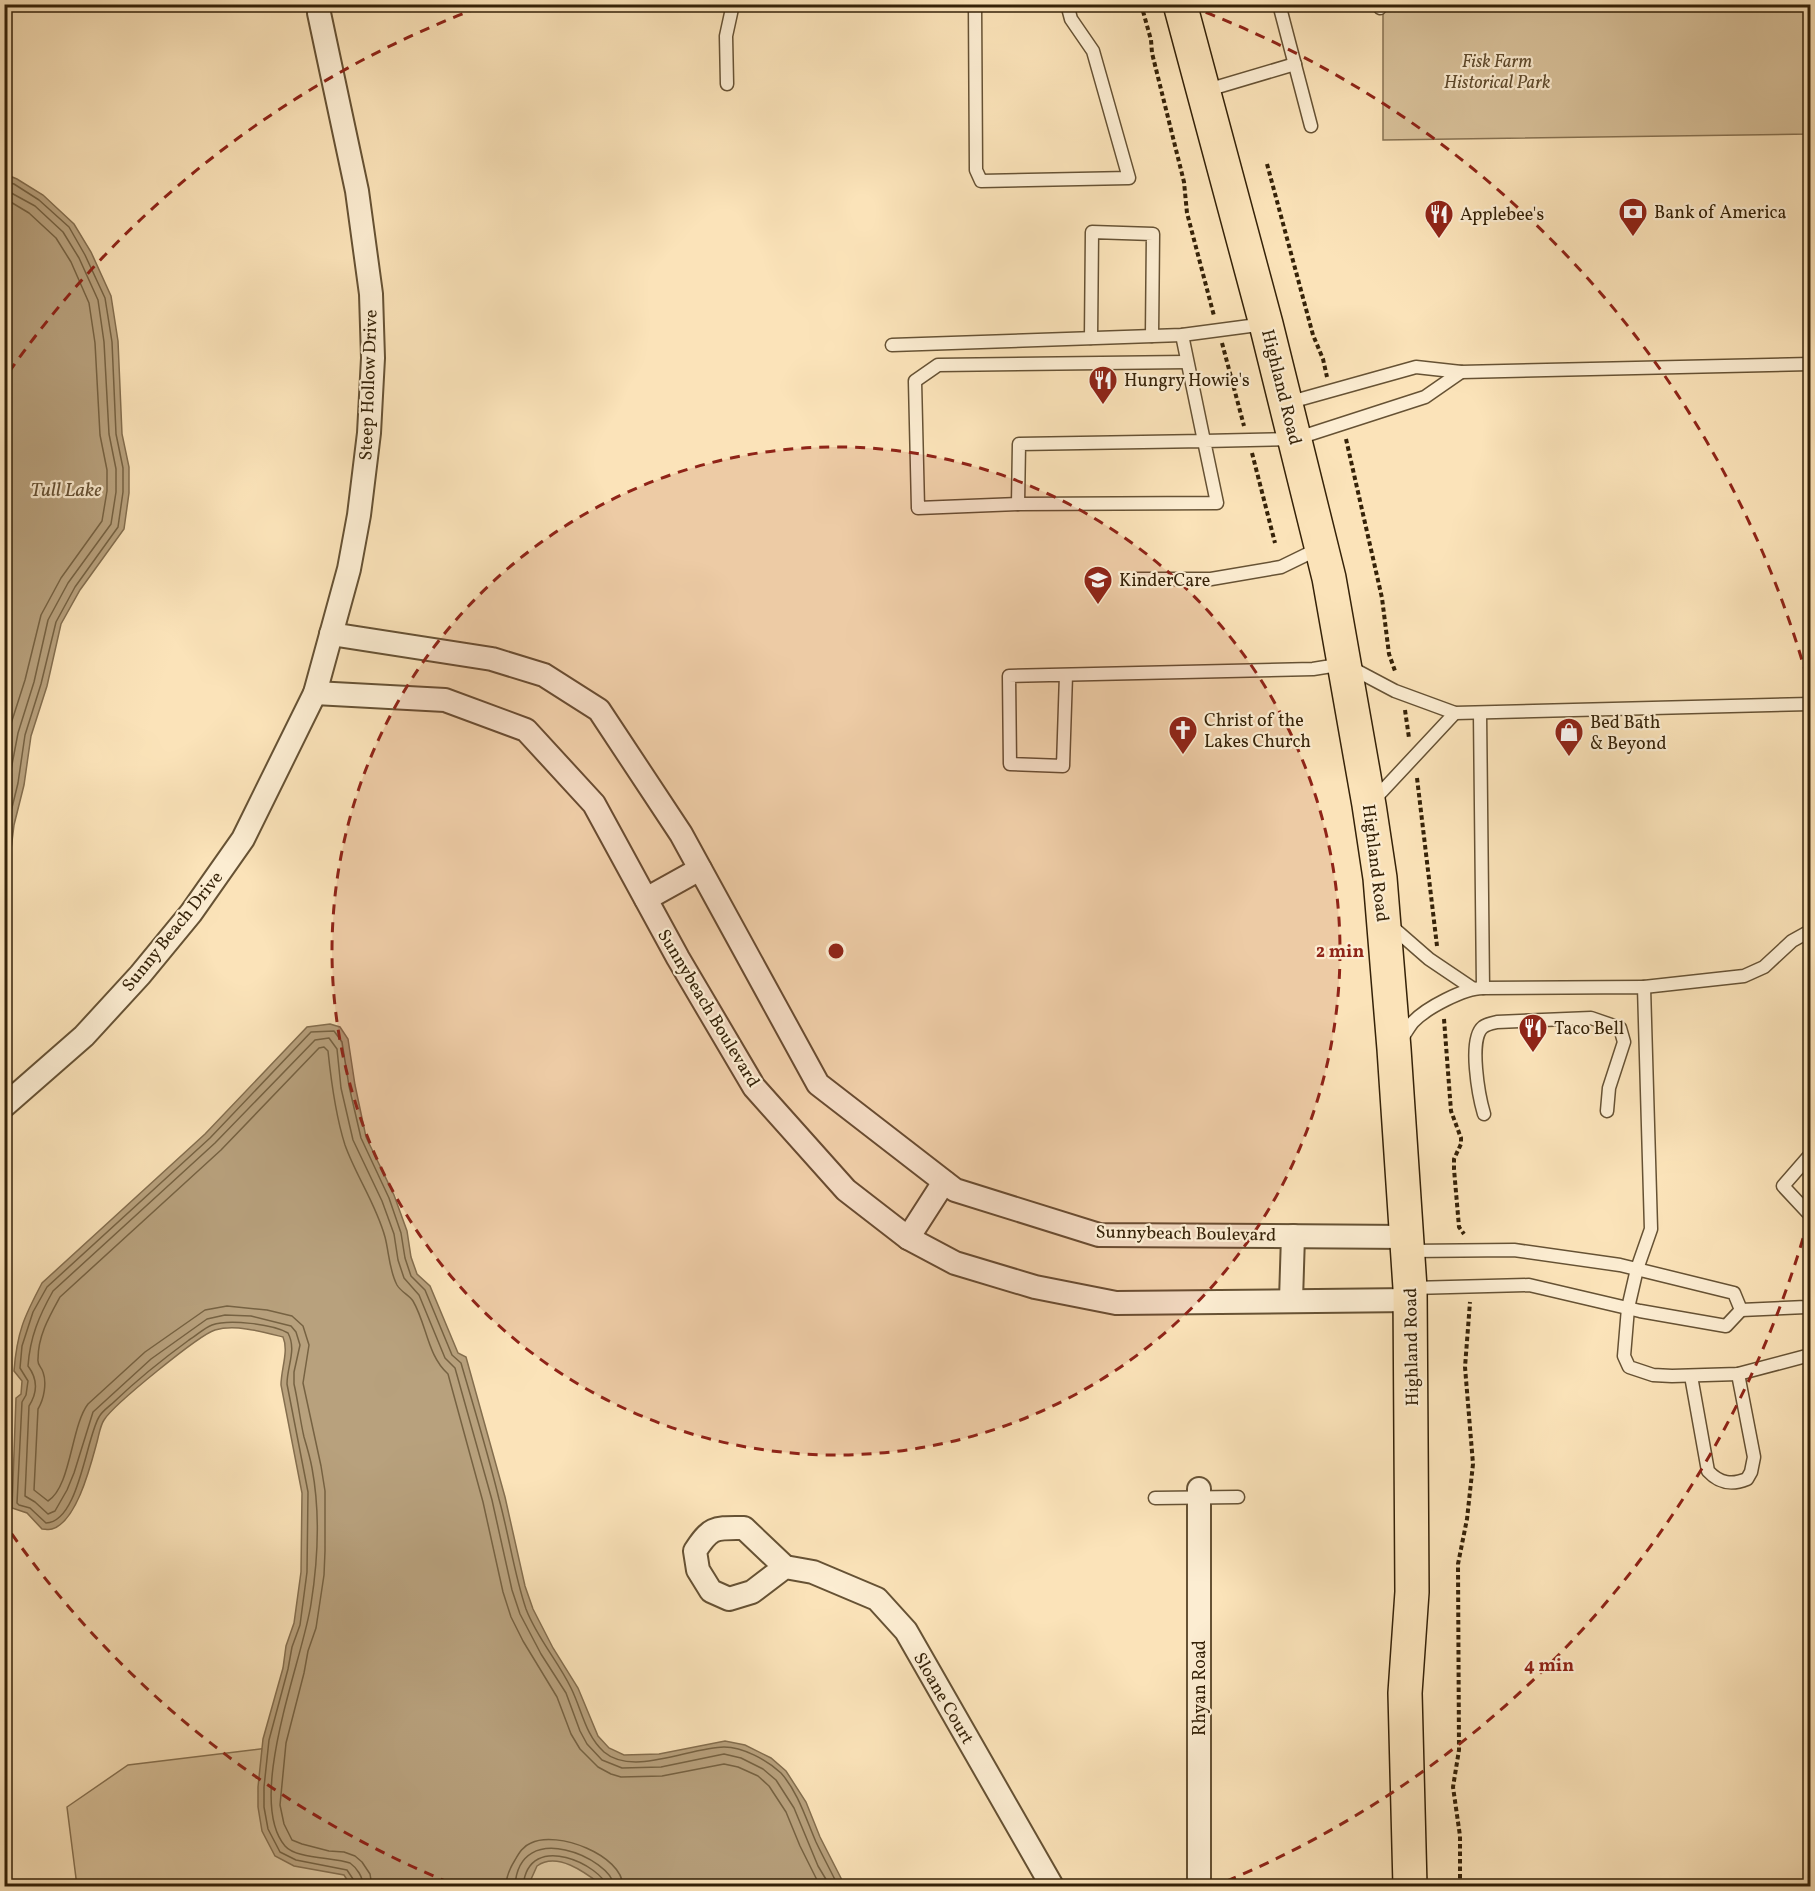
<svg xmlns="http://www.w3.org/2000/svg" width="1815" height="1891" font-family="Vollkorn,serif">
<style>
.green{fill:#d9c29b;stroke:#877252;stroke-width:1.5}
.water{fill:#b8a17d;stroke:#846e4e;stroke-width:1.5}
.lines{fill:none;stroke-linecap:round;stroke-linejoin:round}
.shore{stroke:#766242;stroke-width:1.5}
.lane-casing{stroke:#665234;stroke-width:15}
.street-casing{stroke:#665234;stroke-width:26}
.highway-casing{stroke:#352208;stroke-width:36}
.path{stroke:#352208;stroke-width:4;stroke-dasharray:4.5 3;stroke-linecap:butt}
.lane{stroke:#fcedd2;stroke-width:12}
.street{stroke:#fcedd2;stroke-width:22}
.highway{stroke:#fbe3b9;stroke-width:33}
.ring{fill:none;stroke:#8f2418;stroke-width:3;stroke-dasharray:10 8}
.labels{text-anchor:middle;stroke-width:4.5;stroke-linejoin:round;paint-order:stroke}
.park-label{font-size:18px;font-style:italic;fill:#5e4a2d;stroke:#fcedd2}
.poi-label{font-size:18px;fill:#352208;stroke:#fcedd2;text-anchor:start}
.street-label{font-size:18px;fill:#352208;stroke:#fcedd2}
.water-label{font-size:20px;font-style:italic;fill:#634e31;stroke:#fcedd2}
.centre{fill:#8f2418;stroke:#fcedd2;stroke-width:3}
.ring-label{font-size:18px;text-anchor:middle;font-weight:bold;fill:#8f2418;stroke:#fcedd2;stroke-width:4.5;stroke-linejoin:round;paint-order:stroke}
</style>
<rect width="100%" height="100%" fill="#fbe3b9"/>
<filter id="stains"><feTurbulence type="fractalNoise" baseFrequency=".00333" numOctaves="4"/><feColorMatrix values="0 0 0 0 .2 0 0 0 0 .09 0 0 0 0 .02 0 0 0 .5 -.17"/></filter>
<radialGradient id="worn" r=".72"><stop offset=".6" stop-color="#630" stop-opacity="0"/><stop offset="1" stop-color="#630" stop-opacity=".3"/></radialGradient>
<!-- green -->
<g class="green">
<polygon points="1383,5 1810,5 1810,134 1383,140"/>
<polygon points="292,1745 656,1886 77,1886 67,1807 128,1765"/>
</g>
<!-- water -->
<g class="water">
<polygon points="5,174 17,179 43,195 74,224 91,252 111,296 118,341 122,434 129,467 129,493 124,529 80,590 61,624 47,686 31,736 24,785 14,825 9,866 5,882"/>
<path d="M330 1024 340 1027 348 1039 355 1085 366 1137 394 1195 407 1231 411 1257 417 1274 430 1286 458 1353 466 1357 505 1497 525 1586 533 1609 553 1648 578 1688 598 1736 609 1748 624 1755 659 1754 725 1741 745 1745 771 1758 786 1771 806 1802 820 1837 845 1886H603C587 1874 558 1851 537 1866L528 1886H351L344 1875 294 1866 275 1856 262 1831 258 1807V1787L263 1739 283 1668 286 1646 294 1623 301 1572 302 1493 281 1385C281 1369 289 1351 283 1337 263 1332 236 1324 215 1330 199 1335 113 1405 104 1420 100 1426 99 1435 97 1442 91 1464 77 1522 52 1529 49 1530 45 1529 42 1529L27 1513 12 1508 16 1398 21 1394 22 1381 14 1371C17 1332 24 1317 42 1283L205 1134 307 1027Z"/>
</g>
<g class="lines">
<!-- shore -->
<g class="shore">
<polyline points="4,181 14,184 39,200 69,227 85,255 105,298 112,342 116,434 123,468 123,492 118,527 75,587 56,622 41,684 25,735 18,783 8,824 4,854"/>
<polyline points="4,189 35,206 63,232 79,258 98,300 104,342 109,434 116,469 116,492 111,524 68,583 48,620 34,682 18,733 4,807"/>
<polyline points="4,198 29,213 56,238 71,262 89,303 95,343 100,435 107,470 107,491 102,521 61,578 41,615 25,680 9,730 4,762"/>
<path d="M356 1886 355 1882 347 1870 296 1860 280 1852 268 1829 264 1807V1787L269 1740 288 1669 292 1647 300 1625 307 1572 308 1492 287 1384C287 1366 297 1350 288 1333 272 1324 229 1319 212 1325 204 1328 196 1336 189 1340 163 1359 138 1379 115 1401 110 1406 102 1411 99 1417 86 1438 79 1522 46 1523L30 1508 19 1505 17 1503 22 1402 26 1395 28 1381 20 1368 22 1346 33 1312 47 1287 210 1138 311 1032 334 1031 342 1042 349 1086 361 1138 389 1198 401 1233 405 1258 411 1276 425 1290 452 1355 461 1363C474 1408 488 1453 499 1499 509 1535 514 1574 526 1609 537 1638 558 1661 571 1688 582 1710 585 1735 604 1752 633 1777 691 1747 724 1747 743 1747 767 1760 781 1773 798 1792 806 1819 816 1842 823 1857 831 1871 838 1886"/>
<path d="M363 1886C363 1877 357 1868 350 1863 334 1857 296 1859 285 1846 245 1799 303 1659 311 1604 318 1560 320 1511 312 1468 310 1457 307 1447 304 1437 300 1420 298 1401 294 1384V1372L300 1345 296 1332 291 1326 251 1316 225 1315 207 1319 151 1359 93 1412 74 1473 67 1490 55 1511 48 1514 35 1502 25 1496 29 1406C38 1392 37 1378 28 1366 30 1337 39 1316 53 1291L215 1143 315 1040 329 1038 337 1049 341 1088 353 1140 382 1201 394 1234 398 1260 404 1278 419 1295 445 1358 455 1368 492 1500 512 1590 520 1614 541 1654 566 1693 580 1731 587 1744 602 1760 622 1768 661 1767 724 1754 741 1758 763 1769 776 1780 794 1808 818 1866 830 1886"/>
<path d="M372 1886 370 1874 362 1862 355 1856 344 1852 329 1851 302 1844 292 1840 284 1824 280 1805 286 1743 304 1673 308 1651 316 1628 324 1575 325 1551V1491L321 1466 303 1383 309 1345 303 1326 292 1316 267 1310 227 1306 205 1310 145 1352 88 1404C71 1426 71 1487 48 1501L34 1490 38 1409C44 1399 47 1383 43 1372 41 1366 37 1365 38 1359 38 1336 49 1317 60 1297L221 1150 319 1048 324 1047 328 1051C331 1080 336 1117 345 1145 356 1176 376 1204 385 1237 389 1252 389 1270 397 1285 401 1292 409 1295 413 1301 427 1325 427 1355 448 1374L483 1502 503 1592 511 1617 523 1641 557 1697 571 1734 580 1749 598 1767 611 1774 621 1777 662 1776 724 1764 738 1767 758 1776 769 1786 786 1812 800 1846 820 1886"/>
<path d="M506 1886C506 1877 510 1868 515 1860 519 1853 523 1846 531 1843 557 1830 622 1855 623 1886"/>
<path d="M515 1886C519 1817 612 1859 614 1886"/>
<path d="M523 1886C529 1828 604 1868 606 1886"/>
</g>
<!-- lane casing -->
<g class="lane-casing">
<g id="lane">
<polyline points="975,4 976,170 981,181 1129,178 1093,51 1071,19 1067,4"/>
<polyline points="1279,4 1311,126"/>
<polyline points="1380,8 1381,4"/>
<polyline points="727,84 726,36 733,4"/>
<polyline points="1204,91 1295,64"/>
<polyline points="1182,335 1204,441 1019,444 1018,504 1217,503 1204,441 1295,439 1425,397 1461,372"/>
<polyline points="1091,338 1092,232 1153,234 1152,336"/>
<polyline points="892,345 1182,335 1265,324"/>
<polyline points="1287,403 1416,367 1461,372 1810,364"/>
<polyline points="1018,504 918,508 915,381 938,365 1187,362"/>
<polyline points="1131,579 1211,579 1281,567 1320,548"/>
<polyline points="1066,675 1063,766 1010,764 1009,676 1313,669 1344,664 1395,691 1455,713 1810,704"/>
<polyline points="1480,713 1483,988 1644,987 1651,1229 1637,1269 1628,1308 1624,1356 1629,1367 1653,1375 1672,1376 1738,1374 1810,1355"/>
<polyline points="1372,802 1455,713"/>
<polyline points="1390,925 1429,959 1472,988"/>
<polyline points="1644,987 1744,976 1764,967 1792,941 1810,931"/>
<path d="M1399 1042C1404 1036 1408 1028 1413 1022 1426 1008 1464 988 1483 988"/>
<path d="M1484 1114C1479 1097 1468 1039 1483 1027 1487 1024 1493 1023 1497 1022L1591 1018 1620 1028 1624 1042 1609 1088 1607 1111"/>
<polyline points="1810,1155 1783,1186 1810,1215"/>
<polyline points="1409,1251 1514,1250 1620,1265 1734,1293 1741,1310 1726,1326 1640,1311 1529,1285 1412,1288"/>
<polyline points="1741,1310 1806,1307 1810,1305"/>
<path d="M1691 1376 1708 1471C1720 1484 1732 1485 1747 1479L1751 1472 1754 1457 1738 1374"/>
<polyline points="1155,1498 1238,1497"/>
</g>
</g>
<!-- street casing -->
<g class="street-casing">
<g id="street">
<polyline points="331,634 492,659 544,675 599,710 681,834 818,1084 955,1190 1099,1235 1408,1237"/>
<polyline points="315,693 445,700 526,730 594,804 678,958 754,1087 846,1190 908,1238 955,1263 1035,1287 1116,1303 1411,1300"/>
<polyline points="646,899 700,869"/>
<polyline points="4,1106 84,1036 140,975 191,913 243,839 315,693 349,569 359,515 369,433 373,358 371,294 357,191 319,13 319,4"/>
<polyline points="908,1238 944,1182"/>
<polyline points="1291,1300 1293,1236"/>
<polyline points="1199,1489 1199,1886"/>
<path d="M785 1567 752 1592 729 1599 711 1591 698 1570 695 1551C711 1526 715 1528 744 1528L785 1567 813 1572 877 1599 906 1631 1052 1886"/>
</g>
</g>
<!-- highway casing -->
<g class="highway-casing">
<polyline id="highway" points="1180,4 1266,324 1329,578 1369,805 1380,878 1394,1049 1410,1288 1412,1592 1405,1693 1410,1886"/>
</g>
<!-- path -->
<g class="path">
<polyline points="1141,4 1151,40 1152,53 1184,182 1187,213 1214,316"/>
<polyline points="1267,164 1313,335 1323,359 1327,377"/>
<polyline points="1222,343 1244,426"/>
<polyline points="1346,439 1382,598 1389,654 1395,671"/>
<polyline points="1252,453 1275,543"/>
<polyline points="1405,710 1409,738"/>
<polyline points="1417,778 1437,946"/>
<polyline points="1444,1019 1451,1111 1461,1138 1461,1144 1454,1159 1454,1169 1459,1227 1464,1234"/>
<polyline points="1460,1886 1460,1836 1453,1787 1459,1750 1458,1564 1467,1519 1473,1464 1465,1367 1470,1302"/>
</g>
<!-- lane -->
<use href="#lane" class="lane"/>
<!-- street -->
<use href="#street" class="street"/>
<!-- highway -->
<use href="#highway" class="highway"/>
</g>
<!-- distance rings -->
<circle cx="836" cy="951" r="504" fill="#8f2418" fill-opacity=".12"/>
<g class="ring">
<circle cx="836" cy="951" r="504"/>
<path d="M1808 1221A1009 1009 0 0 1 1222 1883M450 1883A1009 1009 0 0 1 9 1530M9 372A1009 1009 0 0 1 483 6M1189 6A1009 1009 0 0 1 1808 681"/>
</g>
<!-- icons -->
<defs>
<g id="bank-pin" transform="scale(1.5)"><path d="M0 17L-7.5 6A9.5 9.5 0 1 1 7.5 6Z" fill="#8f2418" stroke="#fcedd2"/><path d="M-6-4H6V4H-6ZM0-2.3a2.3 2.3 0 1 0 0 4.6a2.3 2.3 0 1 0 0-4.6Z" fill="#fff"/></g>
<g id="restaurant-pin" transform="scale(1.5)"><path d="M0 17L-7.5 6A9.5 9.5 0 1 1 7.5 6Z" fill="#8f2418" stroke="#fcedd2"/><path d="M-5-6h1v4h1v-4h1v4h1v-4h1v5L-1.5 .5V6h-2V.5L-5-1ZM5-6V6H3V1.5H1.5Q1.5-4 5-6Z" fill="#fff"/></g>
<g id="school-pin" transform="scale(1.5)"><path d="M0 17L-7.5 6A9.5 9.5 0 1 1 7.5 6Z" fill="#8f2418" stroke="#fcedd2"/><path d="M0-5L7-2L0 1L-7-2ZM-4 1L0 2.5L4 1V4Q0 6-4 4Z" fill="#fff"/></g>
<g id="church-pin" transform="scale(1.5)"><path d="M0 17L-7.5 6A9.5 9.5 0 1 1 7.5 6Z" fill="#8f2418" stroke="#fcedd2"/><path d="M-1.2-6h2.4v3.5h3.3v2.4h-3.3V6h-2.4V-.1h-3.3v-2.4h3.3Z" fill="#fff"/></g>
<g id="shop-pin" transform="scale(1.5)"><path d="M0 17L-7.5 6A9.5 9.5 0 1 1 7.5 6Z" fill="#8f2418" stroke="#fcedd2"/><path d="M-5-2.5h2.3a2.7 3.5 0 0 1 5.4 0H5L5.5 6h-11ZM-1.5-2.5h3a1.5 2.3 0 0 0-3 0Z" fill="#fff"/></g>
</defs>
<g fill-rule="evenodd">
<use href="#bank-pin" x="1633" y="212"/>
<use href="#restaurant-pin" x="1439" y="214"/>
<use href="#restaurant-pin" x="1103" y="380"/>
<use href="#school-pin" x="1098" y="580"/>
<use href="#church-pin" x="1183" y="730"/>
<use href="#shop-pin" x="1569" y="732"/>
<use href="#restaurant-pin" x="1533" y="1028"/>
</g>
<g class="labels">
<!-- park labels -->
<g class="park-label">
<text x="1497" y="67">Fisk Farm<tspan x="1497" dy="21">Historical Park</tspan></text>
</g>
<!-- poi labels -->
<g class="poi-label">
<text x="1654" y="218">Bank of America</text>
<text x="1460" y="220">Applebee's</text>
<text x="1124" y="386">Hungry Howie's</text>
<text x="1119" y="586">KinderCare</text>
<text x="1204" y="726">Christ of the<tspan x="1204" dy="21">Lakes Church</tspan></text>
<text x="1590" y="728">Bed Bath<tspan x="1590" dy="21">&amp; Beyond</tspan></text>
<text x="1554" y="1034">Taco Bell</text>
</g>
<!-- street labels -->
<g class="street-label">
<text transform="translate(368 385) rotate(-88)" y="6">Steep Hollow Drive</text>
<text transform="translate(1282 387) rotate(76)" y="6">Highland Road</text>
<text transform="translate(1376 863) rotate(83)" y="6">Highland Road</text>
<text transform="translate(172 931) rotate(-51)" y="6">Sunny Beach Drive</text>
<text transform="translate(709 1008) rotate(59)" y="6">Sunnybeach Boulevard</text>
<text transform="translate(1186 1233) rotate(1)" y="6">Sunnybeach Boulevard</text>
<text transform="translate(1411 1347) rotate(-91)" y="6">Highland Road</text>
<text transform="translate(1199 1688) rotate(-90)" y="6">Rhyan Road</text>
<text transform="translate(944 1698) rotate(60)" y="6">Sloane Court</text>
</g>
<!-- water labels -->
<g class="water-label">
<text x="66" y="496">Tull Lake</text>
</g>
</g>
<circle cx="836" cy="951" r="9" class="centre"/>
<g class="ring-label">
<text x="1340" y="957">2 min</text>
<text x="1549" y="1671">4 min</text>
</g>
<!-- margin -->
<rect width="1815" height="1891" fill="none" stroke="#fbe3b9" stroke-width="24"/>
<rect x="6" y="6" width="1803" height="1879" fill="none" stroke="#352208" stroke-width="3"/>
<rect x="12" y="12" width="1791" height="1867" fill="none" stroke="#352208" stroke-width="1.5"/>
<rect width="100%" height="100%" filter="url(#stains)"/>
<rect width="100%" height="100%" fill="url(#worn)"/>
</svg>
